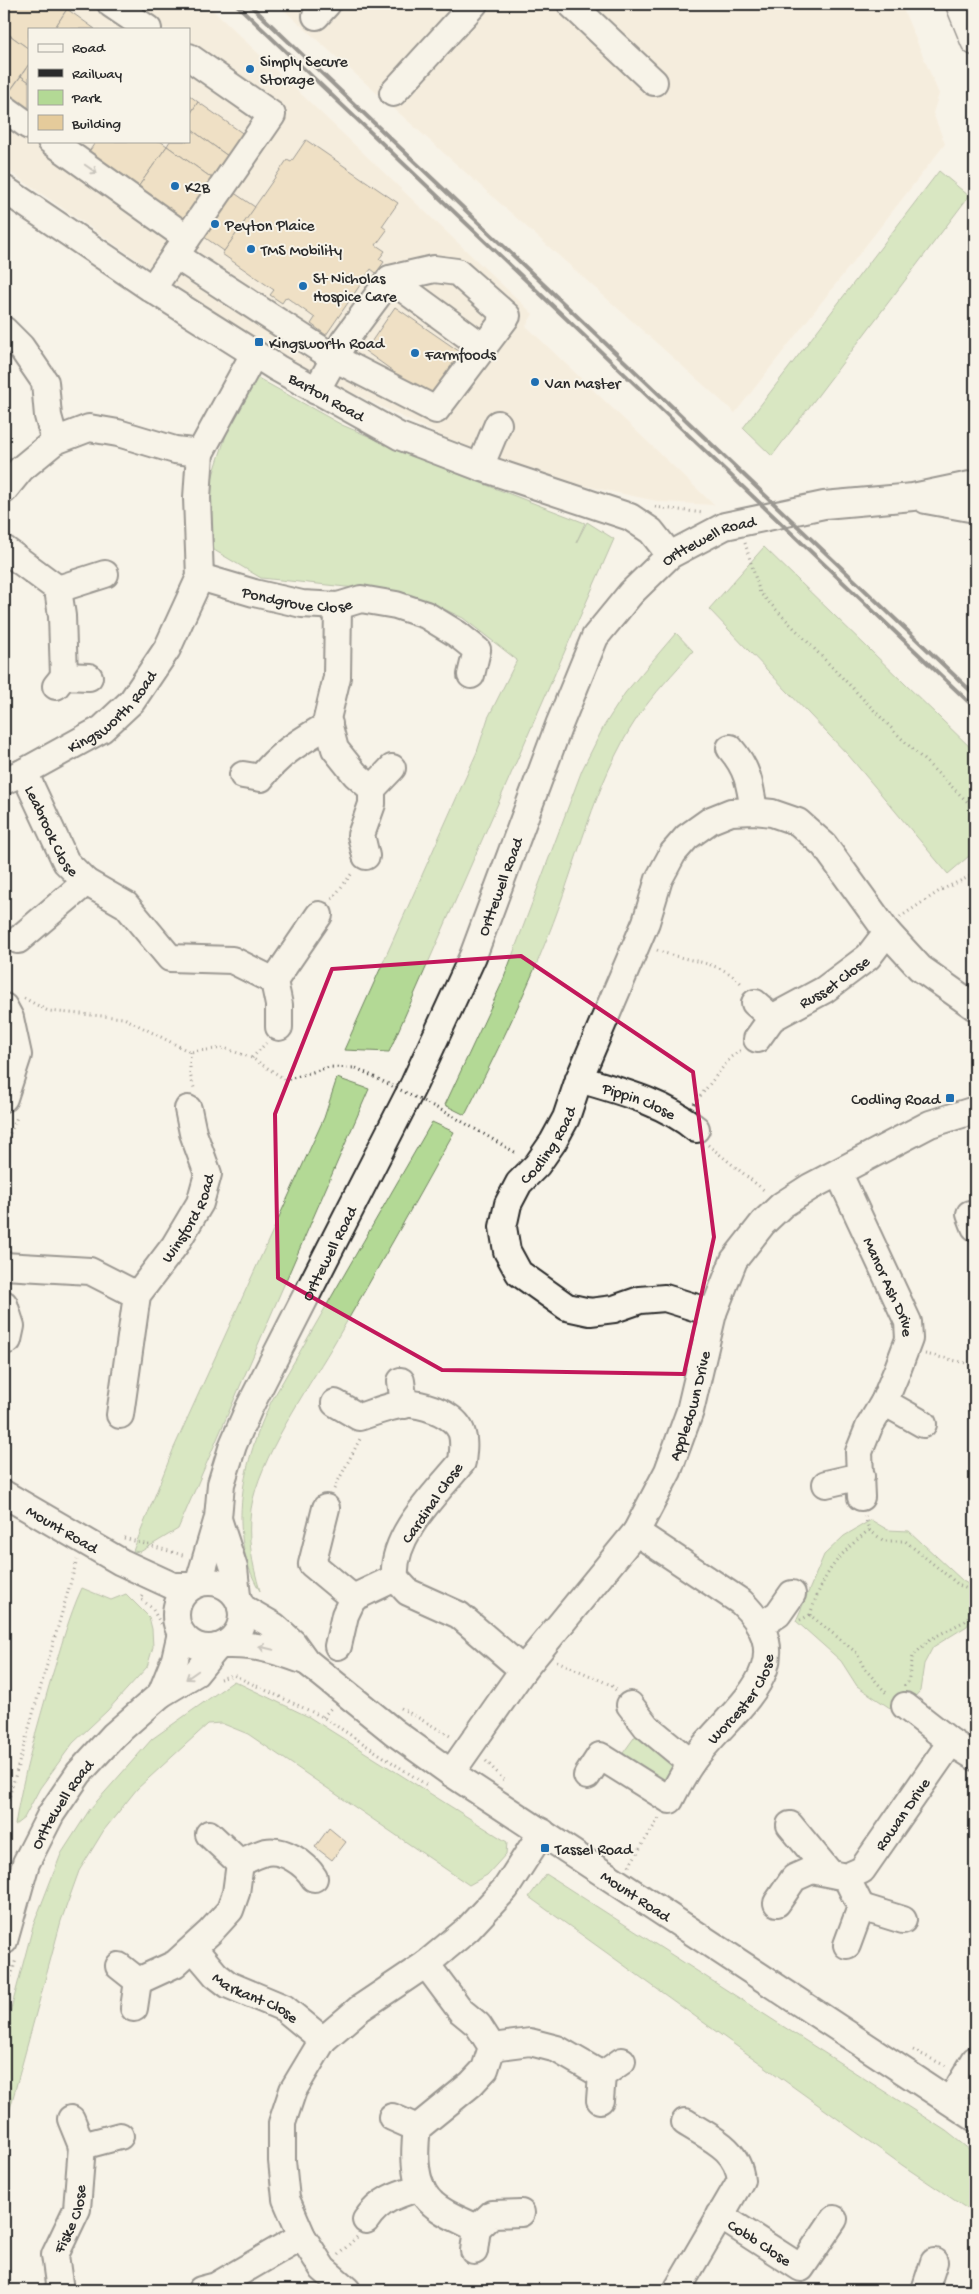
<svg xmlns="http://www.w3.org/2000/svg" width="979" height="2294" font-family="'Gochi Hand',sans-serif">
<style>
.built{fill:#f2e7d1;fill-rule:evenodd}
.green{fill:#b3d995;stroke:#6f8260}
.building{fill:#e5cb9b;stroke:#2b2b2b}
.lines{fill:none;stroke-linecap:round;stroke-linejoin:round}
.minor-casing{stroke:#2b2b2b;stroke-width:30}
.highway-casing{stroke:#2b2b2b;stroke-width:31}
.path{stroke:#2b2b2b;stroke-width:3;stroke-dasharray:1 4;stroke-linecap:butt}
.minor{stroke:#f7f3e8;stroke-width:26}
.highway{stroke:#f7f3e8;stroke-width:28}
.rail{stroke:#2b2b2b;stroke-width:4}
.path-bridge{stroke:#2b2b2b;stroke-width:3;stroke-dasharray:1 4;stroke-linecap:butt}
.oneway{stroke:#918f8a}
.marked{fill:none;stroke:#c2185b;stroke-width:4;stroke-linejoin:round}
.poi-dot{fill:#1f6fb2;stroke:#f7f3e8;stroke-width:2}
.labels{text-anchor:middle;stroke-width:4;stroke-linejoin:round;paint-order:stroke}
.poi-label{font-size:16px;fill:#2b2b2b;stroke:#f7f3e8;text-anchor:start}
.street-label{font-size:16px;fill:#2b2b2b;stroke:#f7f3e8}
</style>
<rect width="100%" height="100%" fill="#f7f3e8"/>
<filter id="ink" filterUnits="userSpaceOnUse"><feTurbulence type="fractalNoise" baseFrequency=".02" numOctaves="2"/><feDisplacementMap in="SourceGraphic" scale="10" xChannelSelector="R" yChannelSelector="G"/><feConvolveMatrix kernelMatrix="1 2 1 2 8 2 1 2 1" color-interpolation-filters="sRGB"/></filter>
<g filter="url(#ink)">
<!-- built -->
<g class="built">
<path d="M4 4H206L533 314 526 326 714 505 662 502 585 486 530 471 446 438 301 368 168 281 4 168ZM29 29H189V141H29Z"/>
<polygon points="277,4 901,4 939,94 933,113 945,144 735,413"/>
</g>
<!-- green -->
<g class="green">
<polygon points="939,171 969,196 772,456 743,428"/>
<polygon points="256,377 342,425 463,476 585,523 576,543 587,522 614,539 389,1052 344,1050 477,752 488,718 517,660 463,618 429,602 365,589 261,578 214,550 206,497 231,420"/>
<polygon points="764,547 975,752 975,851 948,874 849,756 709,609"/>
<path d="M676 633 693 651C674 673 654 693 637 718 594 783 577 864 548 936 524 997 495 1056 465 1115L445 1105 502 983 582 770 604 726 625 693Z"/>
<polygon points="337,1078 369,1089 178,1529 140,1552 133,1551 173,1450 324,1118"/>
<path d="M432 1122 454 1132C414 1204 374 1276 332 1347 306 1391 259 1459 251 1509 247 1538 252 1563 260 1591 225 1533 244 1459 271 1402Z"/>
<polygon points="871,1520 888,1530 909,1531 963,1581 975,1588 975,1614 967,1626 933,1647 924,1664 920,1691 899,1714 857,1686 841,1661 796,1621 824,1555 844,1536"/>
<path d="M82 1588 111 1600 126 1594 149 1617 152 1629 153 1647 147 1667 107 1711 73 1743 40 1788 24 1818 15 1825C23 1775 37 1728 51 1679 61 1648 68 1618 82 1588Z"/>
<polygon points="234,1681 309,1717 507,1842 506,1854 487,1875 469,1885 248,1734 221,1723 208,1724 137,1789 104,1830 79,1871 61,1921 4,2131 4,2036 33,1926 61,1854 90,1809 152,1739"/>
<polygon points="639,1731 687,1764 664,1795 618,1760"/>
<polygon points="546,1874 946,2131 975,2154 975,2214 902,2165 529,1897"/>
</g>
<!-- building -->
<g class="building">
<polygon points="4,4 60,4 67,9 54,29 29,29 29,49 4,31"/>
<polygon points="67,9 95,29 54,29"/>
<polygon points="4,31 29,49 29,64 5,98"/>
<polygon points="29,64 29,82 21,76"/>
<polygon points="21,76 29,82 29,115 5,98"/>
<polygon points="189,95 198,102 189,116"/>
<polygon points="198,102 248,137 232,159 189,128 189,116"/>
<polygon points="189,128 232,159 216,181 167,146 170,141 189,141"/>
<polygon points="306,140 398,203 382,226 387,230 376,245 385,251 379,259 384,262 376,273 371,269 326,335 311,324 315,318 286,297 282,303 270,295 274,290 222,254 287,160 291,162"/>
<polygon points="96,141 160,141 167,146 136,190 87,155"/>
<polygon points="167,146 216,181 185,225 136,190"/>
<polygon points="230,190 255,207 224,251 200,234"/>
<polygon points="395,307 466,356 436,400 408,381 404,385 390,375 393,371 365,351"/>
<polygon points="329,1828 346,1842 332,1860 315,1847"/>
</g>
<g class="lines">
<!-- minor casing -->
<g class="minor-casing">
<g id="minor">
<polyline points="111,4 148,29"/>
<polyline points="571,4 654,82"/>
<polyline points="316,16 327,4"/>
<polyline points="393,93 474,4"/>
<polyline points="4,108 29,126"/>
<polyline points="51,141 187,238"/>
<path id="s1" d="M4 189 152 289 277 368 399 436 480 467 630 517 651 531 670 555"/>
<polyline points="175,255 334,358 436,410 507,316 457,272 434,269 390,279"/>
<polyline points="152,289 272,115 189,57"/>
<polyline points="4,330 21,347 45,382 48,416 55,441"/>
<polyline points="316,391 344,341 390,279 483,347"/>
<polyline points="480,467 498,424"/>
<polyline points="4,490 21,469 55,441 89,428 118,433 175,450 200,453"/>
<polyline points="926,500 975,509"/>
<polyline points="4,549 58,589 62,616 64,676"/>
<path id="s2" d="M200 577 254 593 302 604 338 606 361 599 396 605 426 615 457 634 477 650 471 675"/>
<polyline points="58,589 105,574"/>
<polyline points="338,606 337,677 327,719 335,749 355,774 372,789 372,804 361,835 366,856"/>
<polyline points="56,686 64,676 89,677"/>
<path d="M730 748C748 769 750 784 754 811"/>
<path id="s3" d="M24 772 66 862 86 882 126 905 170 958 232 960 274 981"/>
<path d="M243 775 261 778C279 753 303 740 329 724"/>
<path id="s4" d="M4 781 24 772 102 729 132 701 167 649 200 577 197 498 200 453 254 354"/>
<polyline points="372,789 392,768"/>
<polyline points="18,940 86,882"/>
<polyline points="755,1003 772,1018 757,1039"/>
<polyline points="4,1007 10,1018 18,1055 4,1098"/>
<path id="s5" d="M772 1018 824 990 868 957 887 932"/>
<polyline points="279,1027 279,1005 274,981 319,915"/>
<path id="s6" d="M579 1079C619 1091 664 1102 696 1129"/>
<path id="s7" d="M839 1174 908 1322 909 1339 897 1371 884 1402 869 1427 859 1452 861 1497"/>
<polyline points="970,1214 975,1227"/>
<polyline points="4,1266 90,1271 137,1295"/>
<polyline points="4,1304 11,1326 8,1340"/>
<path id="s8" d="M713 1313 665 1298 640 1300 614 1309 590 1312 567 1307 519 1273 507 1251 503 1227 508 1204 519 1183 537 1165 553 1142 566 1118 579 1079 646 922 659 879 673 853 687 837 711 820 731 812 754 811 772 813 798 822 824 845 887 932 920 968 975 1007"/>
<polyline points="401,1381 404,1405"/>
<polyline points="884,1402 923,1424"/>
<path d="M335 1403 359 1417C375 1412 396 1403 412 1404 429 1406 454 1415 461 1431 465 1441 463 1452 462 1462 436 1494 391 1535 395 1578"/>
<path id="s9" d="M120 1415 137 1295 175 1245 200 1203 208 1174 193 1133 188 1109"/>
<polyline points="826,1484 861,1476"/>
<path id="s10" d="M4 1494 121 1562 173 1586H191"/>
<polyline points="326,1508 312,1564 353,1598 345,1615 338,1646"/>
<polyline points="218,1519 234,1568 237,1596"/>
<circle cx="209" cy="1615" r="33"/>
<path id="s11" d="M199 1582 218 1518 221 1484 233 1445 249 1408 414 1084 473 956 559 725 595 637 631 593 670 555 725 526 824 505 913 497 975 484"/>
<polyline points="353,1598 395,1578 408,1592 459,1615 523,1670"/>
<path id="s12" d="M241 1607 274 1626 293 1643 306 1661 394 1732 451 1773 975 2118"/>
<polyline points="761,1625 778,1614 792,1594"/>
<path d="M224 1645C255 1644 276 1650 305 1661"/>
<polyline points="161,1694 175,1659 181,1633"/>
<polyline points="630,1705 646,1726 691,1763"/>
<polyline points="905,1706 951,1742 975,1757"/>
<path id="s13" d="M451 1773 523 1670 636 1532 668 1471 690 1411 713 1313 734 1260 763 1223 782 1205 810 1187 930 1124 975 1110"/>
<path id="s14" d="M587 1776 600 1756 670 1800C676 1788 683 1775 691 1763 727 1711 809 1667 741 1602L636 1532"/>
<polyline points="790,1825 829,1872"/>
<path d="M209 1834 240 1863C248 1859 258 1854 266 1852 284 1849 305 1863 314 1878"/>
<polyline points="846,1877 861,1907 847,1945"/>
<path id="s15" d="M777 1903 794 1878 812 1870 846 1877 862 1870 951 1742"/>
<polyline points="861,1907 903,1920"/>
<path id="s16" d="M4 1941 26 1863 51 1814 79 1773 114 1735 161 1694 196 1673 217 1647"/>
<path id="s17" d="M194 1949 216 1975 229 1985 284 2008 323 2040"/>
<path d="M426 1964 461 2011 478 2025 492 2047 485 2069 471 2084 417 2128C414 2152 412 2186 433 2204 445 2215 463 2221 477 2228"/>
<polyline points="119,1966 138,1981 134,2008"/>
<polyline points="138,1981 175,1964 210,1932 230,1910 236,1893 240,1863"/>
<polyline points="492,2047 530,2042 557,2049 602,2075"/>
<polyline points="600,2100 602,2075 622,2061"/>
<polyline points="950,2101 975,2060"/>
<polyline points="392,2117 417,2128"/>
<polyline points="71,2119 82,2146 120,2136"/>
<path id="s18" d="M719 2215 801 2268 834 2219"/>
<path d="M366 2220C380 2199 398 2194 421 2187"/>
<polyline points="474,2251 477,2228 492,2214 521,2213"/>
<path id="s19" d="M60 2290 55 2255 77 2209 82 2146"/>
<polyline points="201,2290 216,2286 302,2236"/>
<polyline points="347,2290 323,2269 302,2236 286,2199 282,2161 282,2123 293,2090 323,2040 359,2009 426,1964 468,1929 506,1888 542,1832"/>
<path d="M677 2290 741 2180C738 2148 710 2138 685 2122"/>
<polyline points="925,2290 934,2262"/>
</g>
</g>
<!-- highway casing -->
<g class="highway-casing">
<polyline id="highway" points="960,4 975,41"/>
</g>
<!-- path -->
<g class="path">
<polyline points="655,507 703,513"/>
<polyline points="745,543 760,593 900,737 975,809"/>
<polyline points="332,899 353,872"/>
<polyline points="900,917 941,890 975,874"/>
<path d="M657 950C684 962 724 960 743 986"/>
<polyline points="24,998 48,1011 124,1018 190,1052 224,1048 252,1058 286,1080 329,1067 356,1068"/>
<polyline points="190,1052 190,1074 194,1088"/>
<polyline points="252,1058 266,1043"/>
<polyline points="694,1104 731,1057 741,1050"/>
<polyline points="449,1114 518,1154"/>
<polyline points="708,1145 765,1191"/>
<polyline points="4,1147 18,1115"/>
<polyline points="925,1354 975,1365"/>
<polyline points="334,1489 361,1437"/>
<polyline points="865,1516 869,1530 884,1541 905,1541 959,1585 975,1593"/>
<polyline points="124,1538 186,1556"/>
<polyline points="143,1596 141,1599 152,1608 162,1626"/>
<path d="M810 1615C823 1575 835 1557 869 1530"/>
<polyline points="800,1620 810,1615 857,1653 864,1668 888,1695"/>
<polyline points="557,1661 611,1685 616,1690"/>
<polyline points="220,1679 233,1675 323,1717 428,1786"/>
<polyline points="904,1686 908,1682 913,1656 929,1640 965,1621 975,1607"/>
<polyline points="401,1708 452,1737"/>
<polyline points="323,1717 332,1707"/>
<polyline points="486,1761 504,1780"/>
<polyline points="4,1815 77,1560"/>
<polyline points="629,1866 659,1818"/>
<polyline points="4,2001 16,1959"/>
<polyline points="913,2050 948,2067"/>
<polyline points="338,2255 357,2237"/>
</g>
<!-- minor -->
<use href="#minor" class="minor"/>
<!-- highway -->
<use href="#highway" class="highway"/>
<!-- rail -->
<g class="rail">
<polyline points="236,4 975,708"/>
<polyline points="249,4 975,695"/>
</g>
<!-- path-bridge -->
<polyline class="path-bridge" points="356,1068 449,1114"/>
</g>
<!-- one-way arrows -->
<defs><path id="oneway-shaft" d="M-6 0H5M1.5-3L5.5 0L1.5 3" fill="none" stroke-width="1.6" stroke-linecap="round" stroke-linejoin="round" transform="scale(1.25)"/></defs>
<g class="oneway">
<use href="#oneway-shaft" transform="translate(91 169) rotate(35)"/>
<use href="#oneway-shaft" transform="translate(266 1648) rotate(-167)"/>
<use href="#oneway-shaft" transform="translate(192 1675) rotate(145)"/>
</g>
</g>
<!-- marked area -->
<path d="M0 0H979V2294H0ZM521 956 693 1072 714 1237 684 1374 442 1370 278 1278 275 1114 332 969Z" fill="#f7f3e8" fill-opacity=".55" fill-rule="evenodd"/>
<path class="marked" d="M521 956 693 1072 714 1237 684 1374 442 1370 278 1278 275 1114 332 969Z"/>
<!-- markers -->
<g class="poi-dot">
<circle cx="250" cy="69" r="5"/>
<circle cx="175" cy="186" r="5"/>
<circle cx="215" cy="224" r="5"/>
<circle cx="251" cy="249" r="5"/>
<circle cx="303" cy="286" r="5"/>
<rect x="254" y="337" width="10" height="10" rx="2.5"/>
<circle cx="415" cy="353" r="5"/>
<circle cx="535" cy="382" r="5"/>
<rect x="945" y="1093" width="10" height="10" rx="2.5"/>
<rect x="540" y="1843" width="10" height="10" rx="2.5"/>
</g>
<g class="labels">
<!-- poi labels -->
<g class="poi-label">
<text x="260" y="66">Simply Secure<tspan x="260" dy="18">Storage</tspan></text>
<text x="185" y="192">K2B</text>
<text x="225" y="230">Peyton Plaice</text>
<text x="261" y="255">TMS Mobility</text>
<text x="313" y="283">St Nicholas<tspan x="313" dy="18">Hospice Care</tspan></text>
<text x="269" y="348">Kingsworth Road</text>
<text x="425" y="359">Farmfoods</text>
<text x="545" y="388">Van Master</text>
<text x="940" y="1104" text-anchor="end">Codling Road</text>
<text x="555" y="1854">Tassel Road</text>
</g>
<!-- street labels -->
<g class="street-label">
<text dy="6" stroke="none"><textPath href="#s1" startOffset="384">Barton Road</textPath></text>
<text dy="6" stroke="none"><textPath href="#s11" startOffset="1181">Orttewell Road</textPath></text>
<text dy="6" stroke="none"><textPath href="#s2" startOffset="100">Pondgrove Close</textPath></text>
<text dy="6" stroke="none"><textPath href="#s4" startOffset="130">Kingsworth Road</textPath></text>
<text dy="6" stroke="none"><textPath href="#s3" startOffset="65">Leabrook Close</textPath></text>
<text dy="6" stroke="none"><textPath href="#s11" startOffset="761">Orttewell Road</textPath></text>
<text dy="6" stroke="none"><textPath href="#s5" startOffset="72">Russet Close</textPath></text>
<text dy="6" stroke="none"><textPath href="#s6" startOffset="64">Pippin Close</textPath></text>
<text dy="6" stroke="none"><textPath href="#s8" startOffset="354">Codling Road</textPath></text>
<text dy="6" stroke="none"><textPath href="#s9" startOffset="214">Winsford Road</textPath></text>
<text dy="6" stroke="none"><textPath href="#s11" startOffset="356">Orttewell Road</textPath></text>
<text dy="6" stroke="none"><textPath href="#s7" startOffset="124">Manor Ash Drive</textPath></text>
<text dy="6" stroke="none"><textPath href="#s13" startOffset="442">Appledown Drive</textPath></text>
<text transform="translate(431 1502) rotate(-55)" y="6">Cardinal Close</text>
<text dy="6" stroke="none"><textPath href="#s10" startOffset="68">Mount Road</textPath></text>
<text dy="6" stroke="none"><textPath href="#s14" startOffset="231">Worcester Close</textPath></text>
<text dy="6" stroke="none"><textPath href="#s16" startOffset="150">Orttewell Road</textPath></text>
<text dy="6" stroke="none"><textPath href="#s15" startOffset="171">Rowan Drive</textPath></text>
<text dy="6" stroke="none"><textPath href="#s12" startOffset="491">Mount Road</textPath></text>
<text dy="6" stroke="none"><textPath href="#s17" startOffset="80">Markant Close</textPath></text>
<text dy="6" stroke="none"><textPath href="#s19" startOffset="75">Fiske Close</textPath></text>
<text dy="6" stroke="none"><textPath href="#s18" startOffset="49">Cobb Close</textPath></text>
</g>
</g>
<!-- margin -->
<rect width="979" height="2294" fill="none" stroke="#f7f3e8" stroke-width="20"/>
<rect x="10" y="10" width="959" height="2274" fill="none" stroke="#2b2b2b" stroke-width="2" filter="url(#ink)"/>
<!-- legend -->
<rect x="28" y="28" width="162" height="115" fill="#f7f3e8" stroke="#a5a39c"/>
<rect x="38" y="44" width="25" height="8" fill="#f7f3e8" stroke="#a5a39c"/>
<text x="72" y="52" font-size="15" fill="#2b2b2b">Road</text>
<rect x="38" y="69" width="25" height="8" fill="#2b2b2b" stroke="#a5a39c"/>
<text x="72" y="78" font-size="15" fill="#2b2b2b">Railway</text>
<rect x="38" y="90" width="25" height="15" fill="#b3d995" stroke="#a5a39c"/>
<text x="72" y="102" font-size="15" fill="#2b2b2b">Park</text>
<rect x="38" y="115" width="25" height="15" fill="#e5cb9b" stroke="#a5a39c"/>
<text x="72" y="128" font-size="15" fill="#2b2b2b">Building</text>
</svg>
